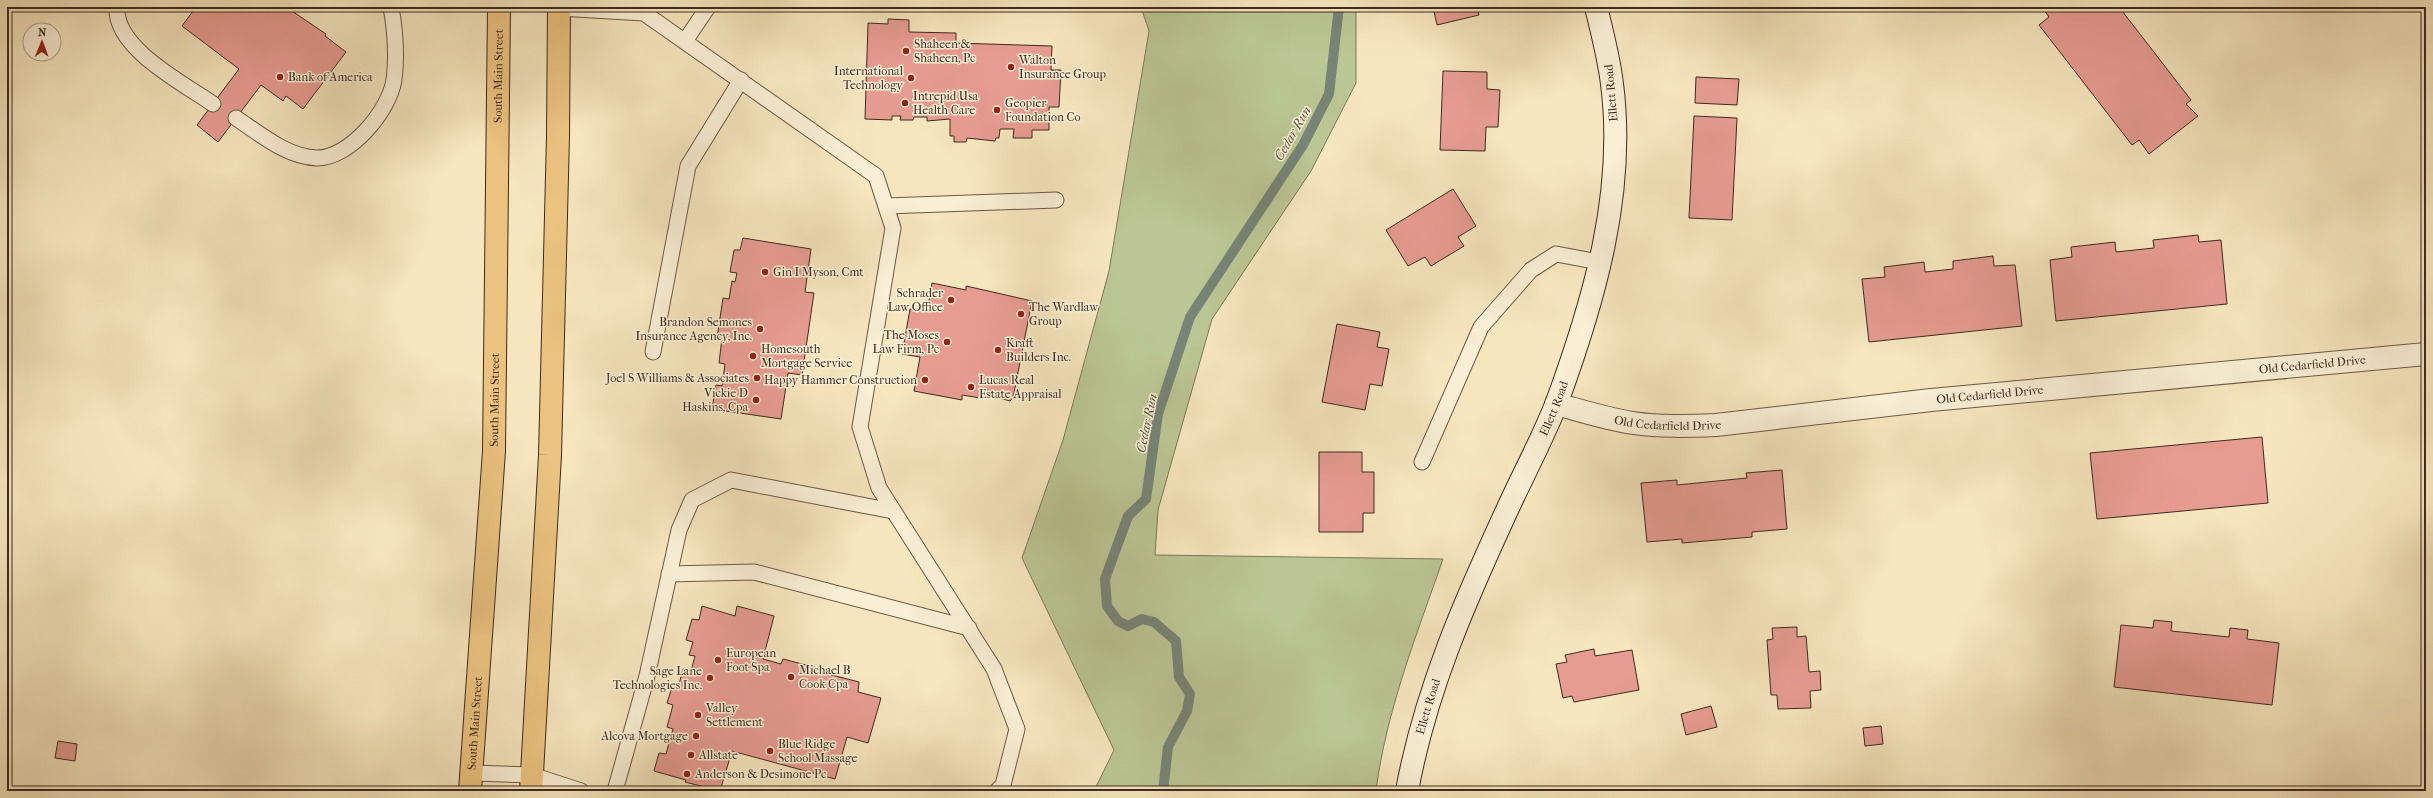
<svg xmlns="http://www.w3.org/2000/svg" width="2433" height="798" font-family="'IM FELL French Canon',serif">
<style>
.green{fill:#bac693;stroke:#7c785a}
.lines{fill:none;stroke-linecap:round;stroke-linejoin:round}
.stream{stroke:#778477;stroke-width:10}
.building{fill:#e79c92;stroke:#3d2a21}
.lane-casing{stroke:#6b5948;stroke-width:17}
.street-casing{stroke:#6b5948;stroke-width:24}
.secondary-casing{stroke:#3d2a21;stroke-width:24}
.primary-casing{stroke:#3d2a21;stroke-width:24}
.lane{stroke:#f9efd5;stroke-width:15}
.street{stroke:#f9efd5;stroke-width:22}
.secondary{stroke:#f9efd5;stroke-width:22}
.primary{stroke:#ebc37f;stroke-width:22}
.poi-dot{fill:#8f2418;stroke:#f9efd5;stroke-width:1.5}
.labels{text-anchor:middle;stroke-width:3;stroke-linejoin:round;paint-order:stroke}
.poi-label{font-size:12px;fill:#3d2a21;stroke:#f9efd5;text-anchor:start}
.street-label{font-size:12px;fill:#3d2a21;stroke:#f9efd5}
.water-label{font-size:13px;font-style:italic;fill:#555045;stroke:#f9efd5}
</style>
<rect width="100%" height="100%" fill="#f6e6be"/>
<filter id="stains"><feTurbulence type="fractalNoise" baseFrequency=".005" numOctaves="4"/><feColorMatrix values="0 0 0 0 .2 0 0 0 0 .09 0 0 0 0 .02 0 0 0 .5 -.17"/></filter>
<radialGradient id="worn" r=".72"><stop offset=".6" stop-color="#630" stop-opacity="0"/><stop offset="1" stop-color="#630" stop-opacity=".3"/></radialGradient>
<!-- green -->
<path class="green" d="M1141 7H1356V83L1311 171 1212 319 1158 510 1155 555 1443 559C1417 634 1386 711 1376 791H1094L1114 750 1022 558 1063 440 1109 271 1149 31Z"/>
<g class="lines">
<!-- stream -->
<polyline class="stream" points="1163,791 1168,747 1187,711 1190,694 1179,677 1176,641 1154,622 1142,619 1128,626 1118,621 1107,606 1105,579 1128,516 1146,499 1158,414 1190,317 1303,145 1329,94 1339,7"/>
</g>
<!-- building -->
<g class="building">
<polygon points="196,7 286,7 326,34 325,36 346,52 303,109 286,96 283,101 261,85 218,142 197,125 239,69 182,26"/>
<polygon points="1433,7 1477,7 1479,15 1437,25"/>
<polygon points="1674,7 1691,7 1676,11"/>
<polygon points="2042,7 2119,7 2191,100 2186,104 2198,116 2149,154 2139,140 2132,145 2039,25 2049,17"/>
<polygon points="888,19 909,20 909,32 956,33 956,43 1052,46 1051,70 1061,70 1059,107 1049,107 1049,130 1032,130 1032,138 1013,138 1014,129 1000,129 999,138 996,138 995,141 967,138 966,142 954,142 954,136 950,136 950,119 927,121 927,117 914,117 913,120 900,120 901,116 892,116 892,120 865,119 868,23 888,24"/>
<polygon points="1443,71 1487,72 1487,89 1500,90 1498,127 1486,127 1485,151 1440,150"/>
<polygon points="1696,77 1739,79 1737,105 1695,103"/>
<polygon points="1694,116 1737,118 1732,220 1689,218"/>
<polygon points="1453,189 1476,226 1458,237 1464,246 1431,266 1425,257 1408,266 1386,230"/>
<polygon points="2198,235 2199,242 2221,240 2227,304 2056,321 2050,260 2072,257 2071,247 2115,242 2116,252 2154,248 2153,240"/>
<polygon points="743,238 811,249 805,292 814,293 802,375 788,373 781,419 712,409 716,385 722,386 725,364 719,363 722,338 717,338 723,298 729,299 732,281 735,282 737,273 730,272 734,250 740,250"/>
<polygon points="1993,256 1994,266 2015,265 2022,326 1869,342 1862,279 1885,277 1884,267 1924,262 1925,272 1953,269 1953,261"/>
<polygon points="932,283 966,290 966,286 1032,301 1013,398 1010,401 981,393 980,398 962,395 962,400 914,391 920,357 902,354 910,309 927,312"/>
<polygon points="1337,324 1380,332 1377,347 1389,349 1382,386 1370,384 1365,410 1322,402"/>
<polygon points="2426,430 2426,457 2423,431"/>
<polygon points="2262,437 2268,503 2097,519 2090,453"/>
<polygon points="1319,452 1362,452 1362,472 1374,472 1374,513 1363,513 1363,532 1319,532"/>
<polygon points="1782,470 1787,529 1752,532 1752,537 1682,543 1682,539 1647,542 1641,483 1677,480 1677,485 1747,478 1746,473"/>
<polygon points="702,606 735,616 737,606 774,616 763,659 781,664 783,659 829,671 828,674 859,682 858,692 881,698 868,743 847,737 835,779 732,751 720,791 685,782 686,780 654,771 659,753 666,754 673,729 667,727 673,705 667,703 672,687 678,688 683,669 691,671 695,656 689,655 693,642 686,640 692,619 699,620"/>
<polygon points="2154,620 2172,622 2171,631 2229,637 2230,628 2248,630 2247,639 2279,643 2272,705 2114,687 2121,625 2153,628"/>
<polygon points="1797,627 1797,637 1806,636 1809,672 1820,671 1821,690 1810,691 1811,708 1778,709 1777,695 1771,695 1767,640 1773,639 1772,628"/>
<polygon points="1594,649 1595,656 1632,650 1639,690 1574,702 1572,696 1563,698 1556,664 1567,662 1565,655"/>
<polygon points="1711,706 1717,727 1686,735 1681,714"/>
<polygon points="1881,726 1883,744 1865,746 1863,728"/>
<polygon points="58,741 77,744 75,761 55,758"/>
</g>
<g class="lines">
<!-- lane casing -->
<g class="lane-casing">
<g id="lane">
<path d="M117 7C114 48 183 83 213 104"/>
<polyline points="559,8 644,13 876,176 893,228 860,427 879,488 994,669 1017,729 1003,785 997,791"/>
<polyline points="685,41 708,7"/>
<path d="M236 118C260 134 287 157 317 158 350 158 389 111 394 80 397 57 395 30 391 7"/>
<polyline points="886,206 1056,200"/>
<polyline points="653,352 688,166 741,80"/>
<polyline points="1422,462 1481,327 1531,270 1556,254 1599,262"/>
<polyline points="669,574 754,572 969,628"/>
<polyline points="472,773 532,775 581,791"/>
<polyline points="615,791 647,676 679,530 692,500 731,480 893,511"/>
</g>
</g>
<!-- street casing -->
<g class="street-casing">
<g id="street">
<path id="s1" d="M1556 404C1582 411 1607 419 1633 423 1660 427 1689 426 1716 425L1931 400 2426 354"/>
</g>
</g>
<!-- secondary casing -->
<g class="secondary-casing">
<g id="secondary">
<path id="s2" d="M1407 791C1425 691 1466 599 1508 508 1524 473 1543 438 1557 402 1594 301 1626 192 1612 84 1609 58 1602 32 1596 7"/>
</g>
</g>
<!-- primary casing -->
<g class="primary-casing">
<g id="primary">
<path id="s3" d="M470 791 494 451 499 7"/>
<polyline points="531,791 550,455 558,136 559,7"/>
</g>
</g>
<!-- lane -->
<use href="#lane" class="lane"/>
<!-- street -->
<use href="#street" class="street"/>
<!-- secondary -->
<use href="#secondary" class="secondary"/>
<!-- primary -->
<use href="#primary" class="primary"/>
</g>
<!-- markers -->
<g class="poi-dot">
<circle cx="906" cy="51" r="4"/>
<circle cx="1011" cy="67" r="4"/>
<circle cx="280" cy="77" r="4"/>
<circle cx="911" cy="78" r="4"/>
<circle cx="905" cy="103" r="4"/>
<circle cx="997" cy="110" r="4"/>
<circle cx="765" cy="272" r="4"/>
<circle cx="951" cy="300" r="4"/>
<circle cx="1021" cy="314" r="4"/>
<circle cx="760" cy="329" r="4"/>
<circle cx="947" cy="342" r="4"/>
<circle cx="998" cy="350" r="4"/>
<circle cx="753" cy="356" r="4"/>
<circle cx="757" cy="378" r="4"/>
<circle cx="925" cy="380" r="4"/>
<circle cx="971" cy="387" r="4"/>
<circle cx="756" cy="400" r="4"/>
<circle cx="718" cy="660" r="4"/>
<circle cx="791" cy="677" r="4"/>
<circle cx="710" cy="678" r="4"/>
<circle cx="698" cy="715" r="4"/>
<circle cx="696" cy="736" r="4"/>
<circle cx="770" cy="751" r="4"/>
<circle cx="691" cy="755" r="4"/>
<circle cx="687" cy="774" r="4"/>
</g>
<g class="labels">
<!-- poi labels -->
<g class="poi-label">
<text x="914" y="48">Shaheen &amp;<tspan x="914" dy="14">Shaheen, Pc</tspan></text>
<text x="1019" y="64">Walton<tspan x="1019" dy="14">Insurance Group</tspan></text>
<text x="903" y="75" text-anchor="end">International<tspan x="903" dy="14">Technology</tspan></text>
<text x="288" y="81">Bank of America</text>
<text x="913" y="100">Intrepid Usa<tspan x="913" dy="14">Health Care</tspan></text>
<text x="1005" y="107">Geopier<tspan x="1005" dy="14">Foundation Co</tspan></text>
<text x="773" y="276">Gin I Myson, Cmt</text>
<text x="943" y="297" text-anchor="end">Schrader<tspan x="943" dy="14">Law Office</tspan></text>
<text x="1029" y="311">The Wardlaw<tspan x="1029" dy="14">Group</tspan></text>
<text x="752" y="326" text-anchor="end">Brandon Semones<tspan x="752" dy="14">Insurance Agency, Inc.</tspan></text>
<text x="939" y="339" text-anchor="end">The Moses<tspan x="939" dy="14">Law Firm, Pc</tspan></text>
<text x="1006" y="347">Kraft<tspan x="1006" dy="14">Builders Inc.</tspan></text>
<text x="761" y="353">Homesouth<tspan x="761" dy="14">Mortgage Service</tspan></text>
<text x="749" y="382" text-anchor="end">Joel S Williams &amp; Associates</text>
<text x="917" y="384" text-anchor="end">Happy Hammer Construction</text>
<text x="979" y="384">Lucas Real<tspan x="979" dy="14">Estate Appraisal</tspan></text>
<text x="748" y="397" text-anchor="end">Vickie D<tspan x="748" dy="14">Haskins, Cpa</tspan></text>
<text x="726" y="657">European<tspan x="726" dy="14">Foot Spa</tspan></text>
<text x="799" y="674">Michael B<tspan x="799" dy="14">Cook Cpa</tspan></text>
<text x="702" y="675" text-anchor="end">Sage Lane<tspan x="702" dy="14">Technologies Inc.</tspan></text>
<text x="706" y="712">Valley<tspan x="706" dy="14">Settlement</tspan></text>
<text x="688" y="740" text-anchor="end">Alcova Mortgage</text>
<text x="778" y="748">Blue Ridge<tspan x="778" dy="14">School Massage</tspan></text>
<text x="699" y="759">Allstate</text>
<text x="695" y="778">Anderson &amp; Desimone Pc</text>
</g>
<!-- street labels -->
<g class="street-label">
<text dy="4" stroke="none"><textPath href="#s3" startOffset="716">South Main Street</textPath></text>
<text transform="translate(1611 93) rotate(-95)" y="4">Ellett Road</text>
<text dy="4" stroke="none"><textPath href="#s1" startOffset="762">Old Cedarfield Drive</textPath></text>
<text dy="4" stroke="none"><textPath href="#s1" startOffset="438">Old Cedarfield Drive</textPath></text>
<text dy="4" stroke="none"><textPath href="#s3" startOffset="392">South Main Street</textPath></text>
<text dy="4" stroke="none"><textPath href="#s2" startOffset="411">Ellett Road</textPath></text>
<text dy="4" stroke="none"><textPath href="#s1" startOffset="114">Old Cedarfield Drive</textPath></text>
<text dy="4" stroke="none"><textPath href="#s2" startOffset="87">Ellett Road</textPath></text>
<text dy="4" stroke="none"><textPath href="#s3" startOffset="68">South Main Street</textPath></text>
</g>
<!-- water labels -->
<g class="water-label">
<text transform="translate(1292 133) rotate(-60)" y="5">Cedar Run</text>
<text transform="translate(1146 423) rotate(-78)" y="5">Cedar Run</text>
</g>
</g>
<!-- margin -->
<rect width="2433" height="798" fill="none" stroke="#f6e6be" stroke-width="24"/>
<rect x="8" y="8" width="2417" height="782" fill="none" stroke="#3d2a21" stroke-width="2"/>
<rect x="12" y="12" width="2409" height="774" fill="none" stroke="#3d2a21"/>
<!-- north arrow -->
<g transform="translate(42 42) rotate(1)"><circle r="19" fill="#f9efd5" stroke="#aea08d"/>
<path d="M0-3L7 15L0 10L-7 15Z" fill="#8f2418"/>
<text y="-6" font-size="11" font-weight="bold" text-anchor="middle" fill="#3d2a21">N</text>
</g>
<rect width="100%" height="100%" filter="url(#stains)"/>
<rect width="100%" height="100%" fill="url(#worn)"/>
</svg>
